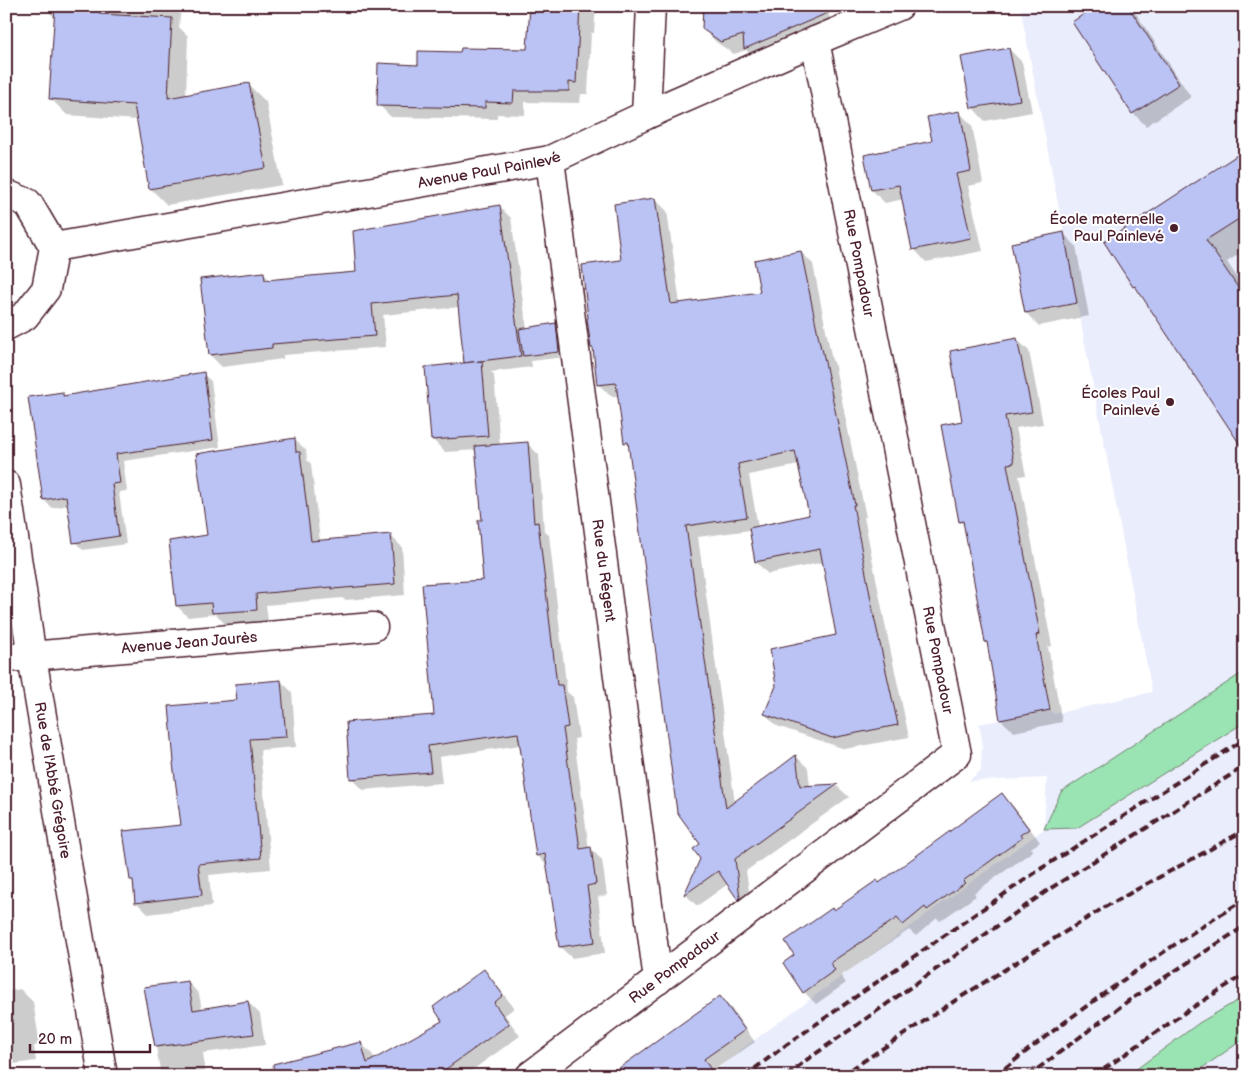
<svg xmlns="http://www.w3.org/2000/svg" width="1251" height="1082" font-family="'Balsamiq Sans',sans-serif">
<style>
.built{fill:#eaedfc}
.green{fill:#9ae3b2;stroke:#72816e}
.shadow{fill:#0003;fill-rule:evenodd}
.building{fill:#bac3f4;stroke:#4a1f2b}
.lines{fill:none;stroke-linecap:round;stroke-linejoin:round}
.street-casing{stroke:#4a1f2b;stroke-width:31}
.street{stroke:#fff;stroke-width:28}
.rail{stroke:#4a1f2b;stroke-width:4;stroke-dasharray:8 4;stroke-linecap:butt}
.poi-dot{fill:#4a1f2b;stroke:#fff;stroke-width:2}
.labels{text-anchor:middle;stroke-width:4;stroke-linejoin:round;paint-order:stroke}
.street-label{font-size:15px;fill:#4a1f2b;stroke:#fff}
.poi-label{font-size:15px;fill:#4a1f2b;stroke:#fff;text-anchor:end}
</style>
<rect width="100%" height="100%" fill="#fff"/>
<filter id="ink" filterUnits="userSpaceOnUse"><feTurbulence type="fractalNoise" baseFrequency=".02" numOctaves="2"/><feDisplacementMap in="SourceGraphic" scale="10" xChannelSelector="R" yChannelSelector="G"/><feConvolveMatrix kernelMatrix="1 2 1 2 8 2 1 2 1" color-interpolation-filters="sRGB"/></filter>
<g filter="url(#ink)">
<!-- built -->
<polygon class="built" points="1020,6 1245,6 1245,1076 709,1076 742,1049 1044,829 1047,778 969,781 981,770 982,739 979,724 1050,710 1054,714 1152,692"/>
<!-- green -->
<g class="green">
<polygon points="1245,671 1245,722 1077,828 1044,829 1061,792"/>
<polygon points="1245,996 1245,1038 1191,1076 1127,1076 1199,1023"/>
</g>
<!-- shadow -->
<g class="shadow">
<polygon points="49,6 181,6 179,27 188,36 186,96 249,85 266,102 282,185 167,205 150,188 138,120 67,115 50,98 55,18 48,11"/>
<polygon points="532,6 596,6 594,33 591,33 588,94 581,94 580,103 525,102 525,115 497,114 497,119 391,117 379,105 419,66 462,53 529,51"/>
<polygon points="827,6 832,29 757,61 746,50 734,54 716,42 704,29"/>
<polygon points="1098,6 1131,6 1191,97 1146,126 1133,113 1074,22"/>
<polygon points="1009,49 1022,62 1032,112 985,121 973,108 963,58"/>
<polygon points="959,112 972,125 983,183 968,186 983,251 926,262 914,249 904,199 885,203 872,190 933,142"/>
<polygon points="1245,151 1245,250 1227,262 1245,289 1245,449 1140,292 1134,286"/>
<path d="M655 199 667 211 680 304 761 293 801 252 813 264 832 360 834 362 866 517H864L887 634 909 737 845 749 777 726 765 714 837 636 824 562 768 574 756 562 750 530 698 537 735 803 796 756 808 768 810 786H837L849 797 746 871 752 910 751 911 739 899 728 884 697 906 686 895 702 859 701 844 630 446 626 442 619 396H611L599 385 594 350 592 347 623 261ZM799 465 810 516 758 527 749 475Z"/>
<polygon points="499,206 511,218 527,329 555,325 562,331 564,350 530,354 530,356 564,352 565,357 531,361 532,367 491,372 494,375 500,446 528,444 539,455 544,531 549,535 567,692 573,697 579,738 574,739 589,849 591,849 602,860 607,895 598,897 605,953 572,958 560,947 548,867 537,855 521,745 439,757 442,783 363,790 352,778 435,716 484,581 483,521 477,450 445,452 432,439 467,364 460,307 383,315 386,347 283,355 283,359 222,367 210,355 263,273 271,281 357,273"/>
<polygon points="1064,234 1076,246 1089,316 1039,326 1026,313"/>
<polygon points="1017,339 1029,351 1043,424 1016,428 1026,475 1019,476 1052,646 1048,647 1062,722 1014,732 1001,720 988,643 986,642 965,526 960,521 963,422"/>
<polygon points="203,374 211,381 220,447 123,461 127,491 119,492 126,544 83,550 75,542 69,505 52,508 44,500 62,394 66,397"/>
<polygon points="294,439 306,450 307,460 311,464 320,541 391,536 402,547 405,595 345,600 342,598 266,605 268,621 225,624 216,614 188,617 177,606 209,536"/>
<polygon points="281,681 292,692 296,747 260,750 271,869 209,875 212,906 148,914 137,903 134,882 132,880 183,826 238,701"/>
<polygon points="1002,795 1014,807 1040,842 1031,848 1033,851 974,893 976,896 940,921 937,918 916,936 909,930 841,976 846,983 816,1004 804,992 795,955 834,912 879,884"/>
<polygon points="6,878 10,907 6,908"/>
<polygon points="484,971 495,983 514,1008 505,1015 520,1036 464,1076 297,1076 361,1043 373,1055 374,1060 444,1021"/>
<polygon points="188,982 199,994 202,1010 248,1002 260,1014 265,1045 203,1053 206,1076 161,1076 146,988"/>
<polygon points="20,989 33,1002 40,1045 34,1046 36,1061 6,1065 6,992"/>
<polygon points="720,997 731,1008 755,1042 714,1070 716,1074 714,1076 622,1076"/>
</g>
<!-- building -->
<g class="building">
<polygon points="55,6 101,6 100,14 172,18 168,98 249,83 266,168 149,189 134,105 49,99"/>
<polygon points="530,6 580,6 576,83 569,82 569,91 514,91 513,103 485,102 485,108 377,106 378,63 418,65 418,51 460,52 461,48 527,49"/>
<polygon points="703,6 844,6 744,49 743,35 721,42 702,29"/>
<polygon points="1096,6 1128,6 1179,84 1132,114 1072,22"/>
<polygon points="1009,48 1020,100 971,108 961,57"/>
<polygon points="960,111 971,171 956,174 971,238 912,250 899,185 871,190 864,155 932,141 927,117"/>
<polygon points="1245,150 1245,215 1206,240 1245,298 1245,452 1135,286 1133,287 1104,242"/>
<polygon points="655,198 671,304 760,292 754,260 801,251 821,349 822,348 855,505 853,505 875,621 898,725 832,738 764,714 776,686 770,649 836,635 820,549 755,562 749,528 809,515 795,451 738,464 747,517 686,526 726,808 796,755 800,786 838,784 735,859 740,898 738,900 718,871 684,895 700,859 693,849 700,844 677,812 628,442 624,443 616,383 597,385 593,348 591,348 587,319 588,318 582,265 621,260 614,204"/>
<polygon points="500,205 521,356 464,363 457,295 372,304 375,336 272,344 272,348 209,355 200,279 264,272 265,280 356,272 353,231"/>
<polygon points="1064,232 1077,303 1025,313 1011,243"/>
<polygon points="556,323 559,352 523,356 519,329"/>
<polygon points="1017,338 1032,412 1005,416 1014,463 1007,464 1040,634 1036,635 1050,710 1000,720 987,642 985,642 963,521 959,522 941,425 962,421 950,351"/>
<polygon points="482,361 488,436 431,440 425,367"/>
<polygon points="204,372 213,440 116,454 120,483 112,484 119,536 73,543 66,496 43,500 28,397 63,392 63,396"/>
<polygon points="295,438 296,452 300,452 311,541 391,534 395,584 332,589 332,587 256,594 257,610 212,613 211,603 176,606 169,541 207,535 196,454"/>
<polygon points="528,442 534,523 538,522 557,685 562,685 568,727 563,728 580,849 591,847 596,884 587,886 595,942 559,947 545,854 536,856 518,733 428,746 431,772 350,779 346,722 434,715 422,584 483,580 478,520 482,520 475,446"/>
<polygon points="281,680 286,737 250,739 261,858 198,864 202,895 135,903 133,880 130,880 123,831 181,825 173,763 174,762 169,706 237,700 235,684"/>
<polygon points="1002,793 1029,829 1020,835 1022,838 963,881 965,883 927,910 925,907 903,925 897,918 830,963 835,970 803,993 783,963 794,955 785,941 832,908 834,910 877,880 879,883"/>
<polygon points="484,969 503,995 494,1003 509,1024 436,1076 274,1076 273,1064 361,1042 367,1063 442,1021 433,1007"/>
<polygon points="188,981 193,1010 248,1001 254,1034 155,1047 144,987"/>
<polygon points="720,996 745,1030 704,1059 715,1076 608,1076"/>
</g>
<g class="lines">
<!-- street casing -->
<g class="street-casing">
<g id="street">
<polyline points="646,115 651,6"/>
<path id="s1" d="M550 160 658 980"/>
<polyline points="6,194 28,203 54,247 46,289 25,316 6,326"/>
<path id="s2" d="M54 247 550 160 646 115 815 41 899 6"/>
<path id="s3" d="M6 485 32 657 103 1076"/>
<path id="s4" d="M6 658 373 627"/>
<path id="s5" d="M530 1076 957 754 815 41"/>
</g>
</g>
<!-- street -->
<use href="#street" class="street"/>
<!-- rail -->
<g class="rail">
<polyline points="745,1076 786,1045 1042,868 1245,739"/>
<polyline points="787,1076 805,1061 857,1025 1051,888 1245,766"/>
<polyline points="841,1076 956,1000 1105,907 1245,830"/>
<path d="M995 1076C1075 1012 1158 954 1245 899"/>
<polyline points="1028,1076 1128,1001 1245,926"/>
<polyline points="1094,1076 1184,1013 1245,974"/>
</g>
</g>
</g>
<!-- markers -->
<g class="poi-dot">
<circle cx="1174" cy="228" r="5"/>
<circle cx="1170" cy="402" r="5"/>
</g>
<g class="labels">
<!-- street labels -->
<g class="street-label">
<text dy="5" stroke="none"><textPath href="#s2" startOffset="442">Avenue Paul Painlevé</textPath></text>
<text transform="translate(859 263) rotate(79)" y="5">Rue Pompadour</text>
<text dy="5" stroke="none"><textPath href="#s1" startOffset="414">Rue du Régent</textPath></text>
<text dy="5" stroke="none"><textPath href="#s4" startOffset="184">Avenue Jean Jaurès</textPath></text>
<text transform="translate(938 660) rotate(79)" y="5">Rue Pompadour</text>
<text dy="5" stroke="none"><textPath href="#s3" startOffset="299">Rue de l'Abbé Grégoire</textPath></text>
<text dy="5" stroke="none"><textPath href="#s5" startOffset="181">Rue Pompadour</textPath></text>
</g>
<!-- poi labels -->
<g class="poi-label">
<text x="1164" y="224">École maternelle<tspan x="1164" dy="17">Paul Painlevé</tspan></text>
<text x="1160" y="398">Écoles Paul<tspan x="1160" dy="17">Painlevé</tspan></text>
</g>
</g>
<!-- margin -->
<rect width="1251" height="1082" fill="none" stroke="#fff" stroke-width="25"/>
<rect x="12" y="12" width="1226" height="1057" fill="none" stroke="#4a1f2b" stroke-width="2" filter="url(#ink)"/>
<!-- scale -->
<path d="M30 1044v8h120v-8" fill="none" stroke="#4a1f2b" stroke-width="2.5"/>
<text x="38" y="1044" font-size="15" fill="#4a1f2b" stroke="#ffffff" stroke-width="4" paint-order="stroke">20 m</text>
</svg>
